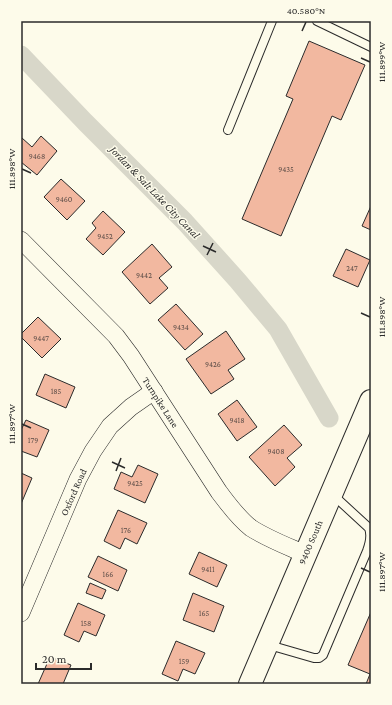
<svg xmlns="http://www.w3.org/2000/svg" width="392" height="705" font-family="'Crimson Pro',serif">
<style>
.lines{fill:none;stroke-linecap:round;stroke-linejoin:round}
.canal{stroke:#d8d7c9;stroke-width:19}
.building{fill:#f2b8a0;stroke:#2b2b2b}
.lane-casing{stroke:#2b2b2b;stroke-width:10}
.street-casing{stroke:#2b2b2b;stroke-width:18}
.secondary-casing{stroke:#2b2b2b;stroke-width:24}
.lane{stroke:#fdfbea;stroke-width:8}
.street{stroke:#fdfbea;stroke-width:17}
.secondary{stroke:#fdfbea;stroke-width:22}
.ticks{fill:none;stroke:#2b2b2b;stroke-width:1.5}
.labels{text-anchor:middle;stroke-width:3;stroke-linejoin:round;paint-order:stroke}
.number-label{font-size:8px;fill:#5d4e48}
.street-label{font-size:10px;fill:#2b2b2b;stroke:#fdfbea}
.water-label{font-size:11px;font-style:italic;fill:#2b2b2b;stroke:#fdfbea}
.neatline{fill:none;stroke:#2b2b2b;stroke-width:1.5}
.ticks-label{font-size:10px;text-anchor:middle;fill:#2b2b2b}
</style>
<rect width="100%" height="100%" fill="#fdfbea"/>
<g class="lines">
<!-- canal -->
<polyline class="canal" points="21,55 85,122 185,222 238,281 278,329 329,418"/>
</g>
<!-- building -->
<g class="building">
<polygon points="309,41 365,65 341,120 332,116 281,236 242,219 293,99 286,96"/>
<polygon points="41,136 57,151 37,175 21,162 21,139 22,138 32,147"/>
<polygon points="61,179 85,201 67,220 44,197"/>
<polygon points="371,206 371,230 362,226"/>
<polygon points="103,211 125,232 103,255 86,239 96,228 92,223"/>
<polygon points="152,244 172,267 159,278 168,288 150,304 122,272"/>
<polygon points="346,249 370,260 358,287 333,276"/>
<polygon points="176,304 203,334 185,350 158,320"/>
<polygon points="38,317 61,339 42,358 21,337 21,334"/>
<polygon points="226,331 245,359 228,370 234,379 211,394 186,359"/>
<polygon points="45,374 75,387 66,408 36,395"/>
<polygon points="237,400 257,427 237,441 218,414"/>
<polygon points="26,420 49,430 37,457 21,451 21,430"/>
<polygon points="284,425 302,445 287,458 295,467 275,486 249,457"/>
<polygon points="138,465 158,474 145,503 114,489 121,472 132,477"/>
<polygon points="21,473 32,478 21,504"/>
<polygon points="118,510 147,523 137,544 125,538 120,549 104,541"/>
<polygon points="199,552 227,565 217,587 189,574"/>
<polygon points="98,556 127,570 118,591 88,577"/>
<polygon points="90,583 106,590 102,599 86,593"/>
<polygon points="193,593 224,606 214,632 183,620"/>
<polygon points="78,603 105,615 96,636 84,631 79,642 64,635"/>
<polygon points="371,612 371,684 366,684 370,674 348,665"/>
<polygon points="176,641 205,653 195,674 183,669 178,681 162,674"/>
<polygon points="50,657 71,665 63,684 38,684"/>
</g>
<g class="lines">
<!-- lane casing -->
<g class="lane-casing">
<g id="lane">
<polyline points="317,21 371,47"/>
<polyline points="228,130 272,21"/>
<path d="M269 645 314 658H319L323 655 367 551C370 543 372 536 369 528L332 494"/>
</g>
</g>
<!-- street casing -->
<g class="street-casing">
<g id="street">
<path d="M21 240 116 336 131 356 219 492C229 505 238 518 251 528 268 539 287 546 305 554"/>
<polyline points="21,613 78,479 93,451 110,426 131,407 154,391"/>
</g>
</g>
<!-- secondary casing -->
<g class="secondary-casing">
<polyline id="secondary" points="250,684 371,401"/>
</g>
<!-- lane -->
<use href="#lane" class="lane"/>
<!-- street -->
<use href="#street" class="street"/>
<!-- secondary -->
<use href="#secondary" class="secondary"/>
</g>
<!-- ticks -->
<path class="ticks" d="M302 31 306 22M361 58 370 62M22 169 31 173M203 246 216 252M207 255 213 243M361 313 370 317M22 424 31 428M112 462 125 468M116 471 121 458M361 568 370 572"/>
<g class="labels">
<!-- number labels -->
<g class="number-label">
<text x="37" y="159">9468</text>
<text x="286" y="172">9435</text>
<text x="64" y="202">9460</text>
<text x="105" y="239">9452</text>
<text x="352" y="271">247</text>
<text x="144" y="278">9442</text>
<text x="181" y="330">9434</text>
<text x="41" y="341">9447</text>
<text x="213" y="367">9426</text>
<text x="56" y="394">185</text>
<text x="237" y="423">9418</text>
<text x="33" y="443">179</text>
<text x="276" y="454">9408</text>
<text x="135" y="486">9425</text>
<text x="126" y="533">176</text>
<text x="208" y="572">9411</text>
<text x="108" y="577">166</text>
<text x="204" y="616">165</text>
<text x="86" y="626">158</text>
<text x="184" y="664">159</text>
</g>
<!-- street labels -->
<g class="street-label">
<text transform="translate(161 402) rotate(57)" y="4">Turnpike Lane</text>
<text transform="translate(73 492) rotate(-66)" y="4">Oxford Road</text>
<text transform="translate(310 542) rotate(-67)" y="4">9400 South</text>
</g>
<!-- water labels -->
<g class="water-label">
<text transform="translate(155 192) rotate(46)" y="4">Jordan &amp; Salt Lake City Canal</text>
</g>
</g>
<!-- border -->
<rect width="392" height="705" fill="none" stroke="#fdfbea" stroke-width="44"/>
<!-- scale -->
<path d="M36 663v6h55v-6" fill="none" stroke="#2b2b2b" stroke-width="2"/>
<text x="42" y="663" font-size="12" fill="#2b2b2b" stroke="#fdfbea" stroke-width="3" paint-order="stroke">20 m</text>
<rect x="22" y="22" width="348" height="661" class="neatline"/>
<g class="ticks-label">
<text x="306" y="14">40.580°N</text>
<text transform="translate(381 62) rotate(-90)" y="4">111.899°W</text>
<text transform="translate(11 169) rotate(-90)" y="4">111.898°W</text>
<text transform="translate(381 317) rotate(-90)" y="4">111.898°W</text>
<text transform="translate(11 424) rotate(-90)" y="4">111.897°W</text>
<text transform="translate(381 572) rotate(-90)" y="4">111.897°W</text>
</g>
</svg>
